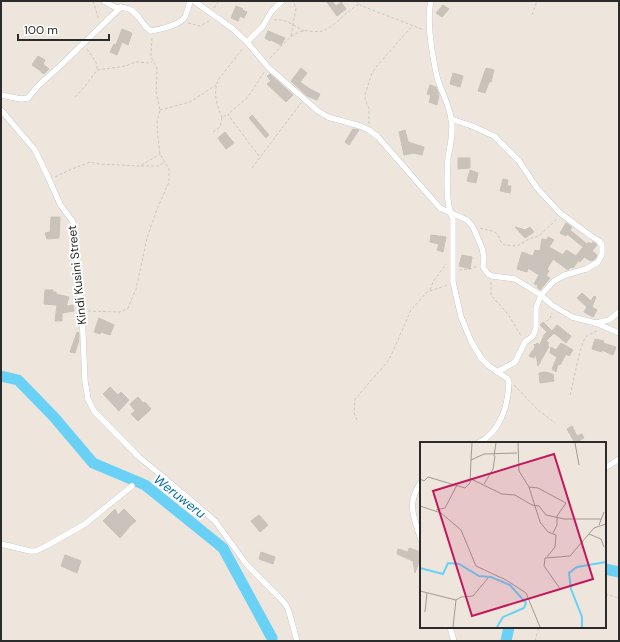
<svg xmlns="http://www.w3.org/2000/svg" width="620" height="642" font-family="'DM Sans',sans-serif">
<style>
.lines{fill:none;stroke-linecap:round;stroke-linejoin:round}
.river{stroke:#6ad1f6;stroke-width:11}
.building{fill:#c9c3bc;stroke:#c9c2b6}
.minor-casing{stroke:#b1b3c0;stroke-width:6}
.path{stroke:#c8c8c8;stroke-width:1;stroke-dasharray:3 2;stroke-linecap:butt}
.minor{stroke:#fff;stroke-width:5.5}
.labels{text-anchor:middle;stroke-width:4;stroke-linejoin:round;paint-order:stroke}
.street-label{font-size:12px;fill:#2b2b2b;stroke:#fff}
.water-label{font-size:13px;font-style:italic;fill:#066fa5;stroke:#fff}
.inset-river{fill:none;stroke:#6ad1f6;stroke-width:2}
.inset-road{fill:none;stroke:#a09b96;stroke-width:1}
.view{fill:#c2185b;fill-opacity:0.15;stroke:#c2185b;stroke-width:2}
.inset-edge{fill:none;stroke:#2b2b2b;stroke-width:2}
</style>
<rect width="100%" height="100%" fill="#eee6dd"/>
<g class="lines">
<!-- river -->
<g class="river">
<polyline points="1,376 18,380 54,417 93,463 145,485 223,548 272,638 272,641"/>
<polyline points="605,569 619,572"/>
<polyline points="506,641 509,627"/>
</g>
</g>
<!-- building -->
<g class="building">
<polygon points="326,1 332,1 336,6 341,2 346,9 337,16"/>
<polygon points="443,5 449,9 442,17 436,13"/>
<polygon points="236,6 243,9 242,10 247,12 244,18 240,16 238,21 231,18"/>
<polygon points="122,29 132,33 128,45 122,42 117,55 110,52 114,44 116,45"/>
<polygon points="268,31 285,38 281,45 271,40 270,41 265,38"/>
<polygon points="38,56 45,60 43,64 49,69 44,74 41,72 41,71 32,65"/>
<polygon points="301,68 307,73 300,82 310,89 320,94 317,100 307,96 291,81"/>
<polygon points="486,68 494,70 491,82 489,82 485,93 478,91"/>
<polygon points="453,73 463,76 460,87 450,84"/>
<polygon points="270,74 293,95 286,102 267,84 271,81 267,76"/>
<polygon points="430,85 436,87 439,95 437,105 429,102 431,95 427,94"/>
<polygon points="252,115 269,135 266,138 249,118"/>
<polygon points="353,129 359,130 349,145 345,142"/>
<polygon points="405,130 408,142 424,147 422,155 414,153 404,155 399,132"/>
<polygon points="225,132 234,143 226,149 218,138"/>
<polygon points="458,158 470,158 470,168 458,169"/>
<polygon points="470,170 478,173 476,183 467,181"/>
<polygon points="503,179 508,180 507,186 511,186 510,193 500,191"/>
<polygon points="51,217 60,217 59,238 47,239 45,233 50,232"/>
<polygon points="566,223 572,227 570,230 587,244 589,242 591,244 593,242 596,244 597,245 592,251 597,255 595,259 591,261 584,257 580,262 579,260 573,268 571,267 568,270 553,259 547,269 549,271 546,276 550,278 540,290 537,287 538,285 534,284 539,275 528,268 527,272 517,269 522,252 533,256 535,250 540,251 542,239 547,240 548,237 554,240 549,247 563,255 566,250 576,256 583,247 567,234 566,236 560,233"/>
<polygon points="515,227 525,230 530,227 534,232 525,238"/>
<polygon points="431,235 446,237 443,252 437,250 439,244 430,242"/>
<polygon points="462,255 472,257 470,269 459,266"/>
<polygon points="45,290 53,290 53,292 56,292 56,294 69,297 66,306 73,305 74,311 62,313 62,321 55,321 57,305 44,304"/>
<polygon points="582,293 591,301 594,296 596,297 592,307 597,310 593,317 584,312 587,307 577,298"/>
<polygon points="99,318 114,325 110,335 101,332 100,334 94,332"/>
<polygon points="543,322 552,331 557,325 571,336 566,343 554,333 546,341 549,343 547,346 549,346 538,366 536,354 534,358 529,356 535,347 534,344 535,345 537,343 539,344 538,347 539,347 544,335 547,332 540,325"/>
<polygon points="77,332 79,333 79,340 75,353 70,352"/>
<polygon points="595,339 604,341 603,343 616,347 613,355 602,350 602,352 592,349"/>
<polygon points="561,343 573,350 569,356 566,354 560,365 558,364 556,372 552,369 557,357 550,353 551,347 556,350"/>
<polygon points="545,372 553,374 554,381 540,383 539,373"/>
<polygon points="110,387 118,395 121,392 129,400 119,411 103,394"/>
<polygon points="138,397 143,403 145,402 151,409 138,421 131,414 135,411 130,404"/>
<polygon points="572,426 577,436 582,434 584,438 575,443 567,429"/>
<polygon points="115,509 118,515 124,509 136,521 130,526 120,538 103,521"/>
<polygon points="259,515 268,525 260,532 251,521"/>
<polygon points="409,548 421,552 421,556 415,573 413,561 397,554 398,549 408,552"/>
<polygon points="261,552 275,557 273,564 259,559"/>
<polygon points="65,555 81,561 77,573 61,566"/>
</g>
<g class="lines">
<!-- minor casing -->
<g class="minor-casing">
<g id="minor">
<path d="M104 1C108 3 111 6 115 7 121 8 126 7 131 10 140 15 142 26 151 31 161 29 179 26 185 17 187 12 189 6 190 1"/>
<polyline points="194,1 233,29 247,42 268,67 318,111 328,117 360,126 369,130 378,137 440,208 467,220 473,227 482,248 484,257 483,267 488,274 492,276 515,279 541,295 552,305 572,317 596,323 619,333"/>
<path d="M431 1C426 20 433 58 437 77 441 91 449 104 451 118 454 131 450 146 448 158 447 174 445 205 453 219V282L461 317 471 341 481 358 489 366 508 379 509 383C508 406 500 433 478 443"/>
<polyline points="247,42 263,26 271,12 282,1"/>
<polyline points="1,95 21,99 28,98 38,86 60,66 121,7"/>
<polyline points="1,110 35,150 48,177 60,204 73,222 82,311 85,381 88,399 94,411 139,457 185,495 215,521 247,565 279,597 286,605 289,612 297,641"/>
<polyline points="451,119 472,126 494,136 519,161 537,188 560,213 591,236 599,241 602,245 602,254 598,262 586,269 565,275 554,281 541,295 536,308 536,328 533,336 525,342 515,362 497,372"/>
<polyline points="596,323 609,320 619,312"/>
<polyline points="605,468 619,459"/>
<path d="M421 482C406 504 414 517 421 540"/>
<polyline points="1,544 30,551 36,551 48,545 85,524 132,486"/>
<polyline points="450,627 454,641"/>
</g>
</g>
<!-- path -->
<g class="path">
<polyline points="93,1 99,20"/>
<polyline points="355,1 362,6 424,30"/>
<polyline points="214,8 219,1"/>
<polyline points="532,15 537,1"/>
<path d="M274 20C285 18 294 26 304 31"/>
<polyline points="188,23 200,26 211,20"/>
<polyline points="291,36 296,8 293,1"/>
<polyline points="87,49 96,62 97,69"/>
<path d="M270 58C280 49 289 34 303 31 311 30 320 34 327 29 339 22 347 11 359 4"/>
<polyline points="75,97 87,84 97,70 126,66 135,62 149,63 152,62"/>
<polyline points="160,110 190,102 216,85"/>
<path d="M222 118C217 105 212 92 219 79L243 48"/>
<polyline points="369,124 369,108 365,99 365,95 372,73 377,66 412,26"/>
<polyline points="213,132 220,127 222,118 227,114"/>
<polyline points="259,156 228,115 229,113 247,98 265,71"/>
<polyline points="141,166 159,166 164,162"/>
<polyline points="252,168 301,103"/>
<polyline points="55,177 72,169 90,162 99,164 140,166 160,154"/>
<polyline points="480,228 492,231 496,233 499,237 501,242 504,245 517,246 529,239 539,236 557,219"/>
<polyline points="459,270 471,269 477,266"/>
<polyline points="491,282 491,295 508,314 521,336"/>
<polyline points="430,290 433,282 446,264"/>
<polyline points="88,311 120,312 128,308 136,289 147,238 157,209 169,182 169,169 160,154 158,138 157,122 160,110 156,92 157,68 151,57 152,37"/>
<polyline points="542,324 550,319 552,313"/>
<polyline points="514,385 538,410 555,423"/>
<path d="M570 395C573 386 580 341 587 336 590 334 594 333 598 330"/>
<polyline points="357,420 354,413 355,399 389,360 411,310 427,292 448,285"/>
<polyline points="605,594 619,598"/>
<polyline points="535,641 539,627"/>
</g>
<!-- minor -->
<use href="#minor" class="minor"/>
</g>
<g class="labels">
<!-- street labels -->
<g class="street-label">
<text transform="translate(77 275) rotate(-96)" y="4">Kindi Kusini Street</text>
</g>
<!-- water labels -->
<g class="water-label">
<text transform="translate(180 496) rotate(38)" y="5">Weruweru</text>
</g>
</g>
<!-- overview -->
<g transform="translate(420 442)">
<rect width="186" height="186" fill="#eee6dd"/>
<path class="inset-river" d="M0 126 23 132 28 121 39 122 59 134 71 135 90 143 106 161 104 166 83 175 77 185M162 185V175L151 147 149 131 157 125 186 120"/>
<path class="inset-road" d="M98 1 99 29 109 45 120 80 128 90 136 93 135 105 127 115M155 1 159 23M74 14 76 1M51 18 52 1M0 37 4 39 8 35 45 46 50 41 51 18 64 12 97 11M51 37 82 52 95 53 112 63 119 64 126 73 144 77H182M64 42 73 27 75 14M109 45 118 46 146 61 137 74V83L133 91M0 64 21 71 41 88 56 124 86 138 106 151 120 185M16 68 25 66 37 43M179 83 184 70M169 92 181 97 184 105M141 148 124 124 125 116 150 114 174 86 186 82M0 149 36 158 33 185M36 158 41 155 53 154 68 136M5 170 7 151"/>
<path class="view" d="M134 12 173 137 52 174 13 49Z"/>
<rect width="186" height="186" class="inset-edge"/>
</g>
<!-- border -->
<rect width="620" height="642" fill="none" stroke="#2b2b2b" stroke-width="4"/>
<!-- scale -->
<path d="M18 34v6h91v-6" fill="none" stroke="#2b2b2b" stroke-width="2"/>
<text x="24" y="34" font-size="12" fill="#2b2b2b" stroke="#ffffff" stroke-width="3" paint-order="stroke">100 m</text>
</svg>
